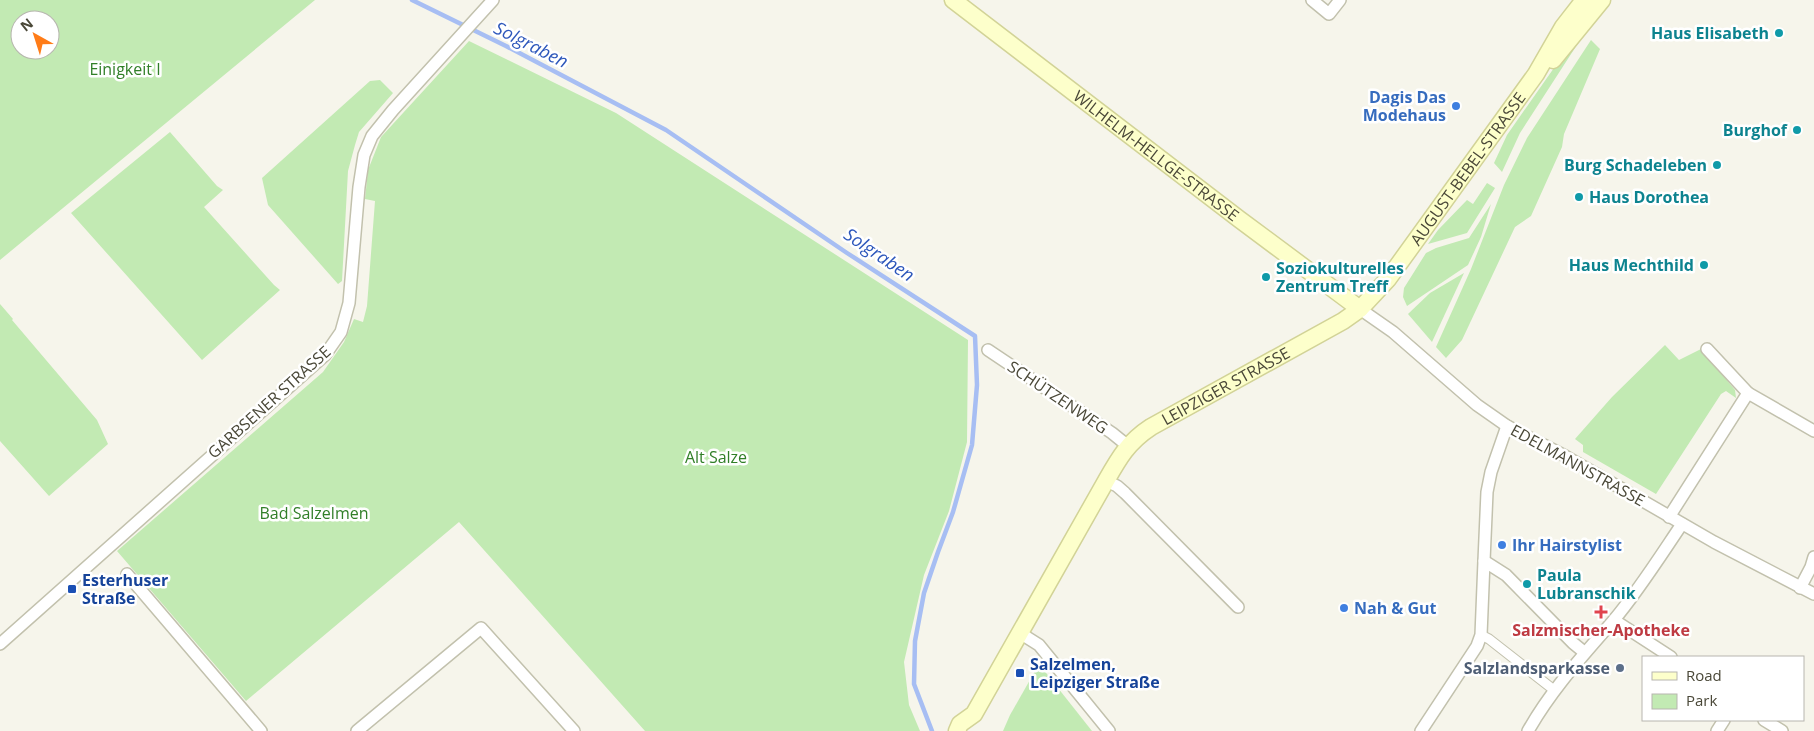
<svg xmlns="http://www.w3.org/2000/svg" width="1814" height="731" font-family="'Open Sans',sans-serif">
<style>
.green{fill:#c2eab3;fill-rule:evenodd}
.lines{fill:none;stroke-linecap:round;stroke-linejoin:round}
.stream{stroke:#a7bef3;stroke-width:4.5}
.pedestrian-casing{stroke:#c2c1ad;stroke-width:11}
.minor-casing{stroke:#c2c1ad;stroke-width:14}
.secondary-casing{stroke:#d2d397;stroke-width:19}
.pedestrian{stroke:#fff;stroke-width:9}
.minor{stroke:#fff;stroke-width:11}
.secondary{stroke:#fdffcb;stroke-width:16}
.culture-dot{fill:#0f9aa8;stroke:#fff;stroke-width:2}
.shop-dot{fill:#3f7fe0;stroke:#fff;stroke-width:2}
.transit-dot{fill:#1a4fb4;stroke:#fff;stroke-width:2}
.health-dot{fill:#e0444e;stroke:#fff;stroke-width:2}
.service-dot{fill:#5c6f8a;stroke:#fff;stroke-width:2}
.labels{text-anchor:middle;stroke-width:5;stroke-linejoin:round;paint-order:stroke}
.culture-label{font-size:16px;font-weight:bold;fill:#0d838f;stroke:#fff;text-anchor:end}
.park-label{font-size:16px;fill:#317f28;stroke:#fff}
.shop-label{font-size:16px;font-weight:bold;fill:#366cbe;stroke:#fff;text-anchor:start}
.street-label{font-size:16px;fill:#4a4838;stroke:#fff}
.transit-label{font-size:16px;font-weight:bold;fill:#164399;stroke:#fff;text-anchor:start}
.health-label{font-size:16px;font-weight:bold;fill:#be3a42;stroke:#fff}
.service-label{font-size:16px;font-weight:bold;fill:#4e5e75;stroke:#fff;text-anchor:end}
.water-label{font-size:18px;font-style:italic;fill:#2d57bb;stroke:#fff}
</style>
<rect width="100%" height="100%" fill="#f6f5eb"/>
<!-- green -->
<g class="green">
<path d="M0 0H315L0 260ZM20 20H50V50H20Z"/>
<polygon points="1580,34 1584,34 1520,133 1502,172 1494,163 1507,135 1577,35"/>
<polygon points="1591,40 1600,49 1564,134 1562,147 1531,216 1515,227 1462,340 1446,358 1436,347 1471,269 1504,185 1527,138"/>
<polygon points="469,41 616,113 968,340 967,442 949,511 924,575 904,662 909,705 920,731 645,731 459,522 246,701 117,551 323,372 344,342 354,319 363,322 367,306 375,201 365,199 368,170 381,137"/>
<polygon points="380,80 393,93 359,132 355,145 348,171 342,281 338,284 268,205 262,178 370,81"/>
<polygon points="170,132 217,186 223,190 204,207 274,285 280,290 202,360 71,213"/>
<polygon points="1487,183 1495,188 1467,233 1428,244 1438,230 1467,200 1473,204"/>
<polygon points="1491,204 1481,237 1468,265 1407,306 1403,297 1404,288 1426,253 1436,248 1469,238"/>
<polygon points="1464,273 1432,342 1408,314 1430,293"/>
<polygon points="0,304 13,319 12,320 97,420 108,444 49,496 0,441"/>
<polygon points="1665,345 1679,360 1701,349 1735,390 1736,398 1726,391 1721,394 1656,494 1583,452 1583,445 1575,439 1612,397"/>
<polygon points="1039,664 1092,731 1003,731 1010,715"/>
</g>
<g class="lines">
<!-- stream -->
<polyline class="stream" points="412,0 506,46 666,130 847,253 975,336 977,385 972,445 953,512 938,552 924,593 915,641 914,684 932,731"/>
<!-- pedestrian casing -->
<g class="pedestrian-casing">
<polyline id="pedestrian" points="1481,635 1489,639 1554,690"/>
</g>
<!-- minor casing -->
<g class="minor-casing">
<g id="minor">
<polyline points="1312,0 1329,14 1340,0"/>
<polyline points="1360,309 1393,332 1477,405 1507,426 1565,456 1714,542 1814,594"/>
<polyline points="988,350 1112,433 1128,446"/>
<polyline points="1748,393 1814,431"/>
<polyline points="1507,426 1491,472 1487,492 1484,561 1506,575 1573,643 1584,652"/>
<polyline points="1106,481 1117,486 1125,493 1238,607"/>
<polyline points="1669,517 1748,393 1707,349"/>
<polyline points="127,574 261,731"/>
<polyline points="1800,588 1811,567 1814,557"/>
<polyline points="1614,620 1671,657"/>
<polyline points="1020,633 1039,645 1109,731"/>
<polyline points="0,644 325,355 341,332 349,303 359,187 364,155 372,136 393,110 493,0"/>
<polyline points="1764,720 1782,731"/>
<polyline points="357,731 481,628 574,731"/>
<polyline points="1421,731 1477,646 1481,635 1484,561"/>
<path d="M1528 731C1552 689 1581 658 1613 621 1637 593 1661 555 1682 524"/>
<polyline points="1717,731 1724,720"/>
</g>
</g>
<!-- secondary casing -->
<g class="secondary-casing">
<g id="secondary">
<path id="s1" d="M953 0 1239 219 1360 309"/>
<polyline points="1553,60 1602,0"/>
<path id="s2" d="M957 731 960 724 974 714 1106 481C1119 458 1128 442 1151 427L1343 321 1360 309 1388 279 1536 74 1563 27 1584 0"/>
</g>
</g>
<!-- pedestrian -->
<use href="#pedestrian" class="pedestrian"/>
<!-- minor -->
<use href="#minor" class="minor"/>
<!-- secondary -->
<use href="#secondary" class="secondary"/>
</g>
<!-- markers -->
<g class="culture-dot">
<circle cx="1779" cy="33" r="5"/>
<circle cx="1797" cy="130" r="5"/>
<circle cx="1717" cy="165" r="5"/>
<circle cx="1579" cy="197" r="5"/>
<circle cx="1704" cy="265" r="5"/>
<circle cx="1266" cy="277" r="5"/>
<circle cx="1527" cy="584" r="5"/>
</g>
<g class="shop-dot">
<circle cx="1456" cy="106" r="5"/>
<circle cx="1502" cy="545" r="5"/>
<circle cx="1344" cy="608" r="5"/>
</g>
<g class="transit-dot">
<rect x="67" y="584" width="10" height="10" rx="2.5"/>
<rect x="1015" y="668" width="10" height="10" rx="2.5"/>
</g>
<path class="health-dot" d="M1598.5 604.5h5v5h5v5h-5v5h-5v-5h-5v-5h5z"/>
<circle class="service-dot" cx="1620" cy="668" r="5"/>
<g class="labels">
<!-- culture labels -->
<g class="culture-label">
<text x="1769" y="39">Haus Elisabeth</text>
<text x="1787" y="136">Burghof</text>
<text x="1707" y="171">Burg Schadeleben</text>
<text x="1589" y="203" text-anchor="start">Haus Dorothea</text>
<text x="1694" y="271">Haus Mechthild</text>
<text x="1276" y="274" text-anchor="start">Soziokulturelles<tspan x="1276" dy="18">Zentrum Treff</tspan></text>
<text x="1537" y="581" text-anchor="start">Paula<tspan x="1537" dy="18">Lubranschik</tspan></text>
</g>
<!-- park labels -->
<g class="park-label">
<text x="125" y="75">Einigkeit I</text>
<text x="716" y="463">Alt Salze</text>
<text x="314" y="519">Bad Salzelmen</text>
</g>
<!-- shop labels -->
<g class="shop-label">
<text x="1446" y="103" text-anchor="end">Dagis Das<tspan x="1446" dy="18">Modehaus</tspan></text>
<text x="1512" y="551">Ihr Hairstylist</text>
<text x="1354" y="614">Nah &amp; Gut</text>
</g>
<!-- street labels -->
<g class="street-label">
<text dy="6" stroke="none"><textPath href="#s1" startOffset="256">WILHELM-HELLGE-STRASSE</textPath></text>
<text dy="6" stroke="none"><textPath href="#s2" startOffset="781">AUGUST-BEBEL-STRASSE</textPath></text>
<text dy="6" stroke="none"><textPath href="#s2" startOffset="449">LEIPZIGER STRASSE</textPath></text>
<text transform="translate(1058 397) rotate(34)" y="6">SCHÜTZENWEG</text>
<text transform="translate(269 402) rotate(-42)" y="6">GARBSENER STRASSE</text>
<text transform="translate(1578 465) rotate(29)" y="6">EDELMANNSTRASSE</text>
</g>
<!-- transit labels -->
<g class="transit-label">
<text x="82" y="586">Esterhuser<tspan x="82" dy="18">Straße</tspan></text>
<text x="1030" y="670">Salzelmen,<tspan x="1030" dy="18">Leipziger Straße</tspan></text>
</g>
<!-- health labels -->
<g class="health-label">
<text x="1601" y="636">Salzmischer-Apotheke</text>
</g>
<!-- service labels -->
<g class="service-label">
<text x="1610" y="674">Salzlandsparkasse</text>
</g>
<!-- water labels -->
<g class="water-label">
<text transform="translate(531 45) rotate(27)" y="6">Solgraben</text>
<text transform="translate(879 255) rotate(34)" y="6">Solgraben</text>
</g>
</g>
<!-- legend -->
<rect x="1642" y="656" width="162" height="65" fill="#ffffff" stroke="#b7b6af"/>
<rect x="1652" y="672" width="25" height="8" fill="#fdffcb" stroke="#b7b6af"/>
<text x="1686" y="681" font-size="15" fill="#4a4838">Road</text>
<rect x="1652" y="694" width="25" height="15" fill="#c2eab3" stroke="#b7b6af"/>
<text x="1686" y="706" font-size="15" fill="#4a4838">Park</text>
<!-- north arrow -->
<g transform="translate(35 35) rotate(321)"><circle r="24" fill="#ffffff" stroke="#b7b6af"/>
<path d="M0-4L9 19L0 12L-9 19Z" fill="#ff7c18"/>
<text y="-8" font-size="14" font-weight="bold" text-anchor="middle" fill="#4a4838">N</text>
</g>
</svg>
